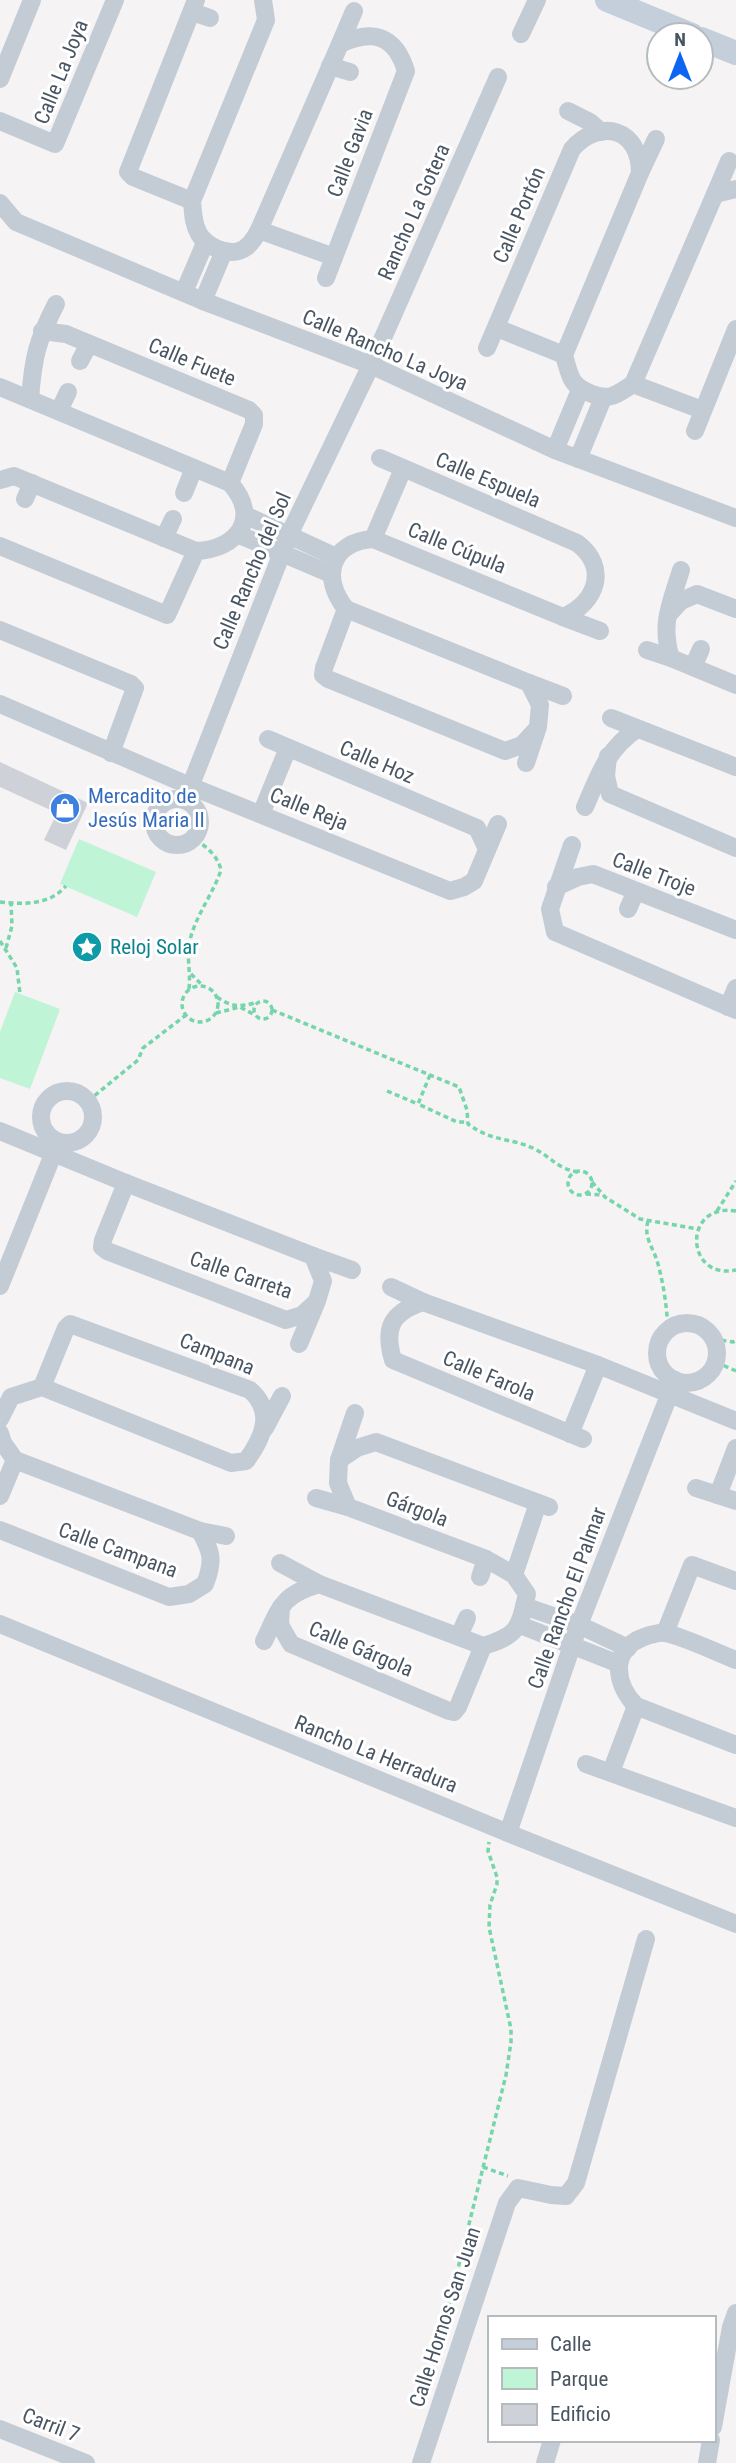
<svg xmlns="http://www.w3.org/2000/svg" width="736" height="2463" font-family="'Roboto Condensed',sans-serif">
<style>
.green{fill:#c0f4d7}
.building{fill:#ced1d8}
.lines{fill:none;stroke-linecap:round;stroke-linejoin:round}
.path{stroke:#75d5ab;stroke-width:3.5;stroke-dasharray:5 3.5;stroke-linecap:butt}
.street{stroke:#c3ccd5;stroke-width:18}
.secondary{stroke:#c5cfdc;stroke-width:24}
.labels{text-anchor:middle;stroke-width:6;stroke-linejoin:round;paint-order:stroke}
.street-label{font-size:21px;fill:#495562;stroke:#fff}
.shop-label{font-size:21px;fill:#366cbe;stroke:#fff;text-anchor:start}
.culture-label{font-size:21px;fill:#0d838f;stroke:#fff;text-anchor:start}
</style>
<rect width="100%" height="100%" fill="#f5f3f3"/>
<!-- green -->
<g class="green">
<polygon points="79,839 156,872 137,917 60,884"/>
<polygon points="15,992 60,1009 30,1089 0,1078 0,1032"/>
</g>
<!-- building -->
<polygon class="building" points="0,762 88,803 66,850 44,840 57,813 0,787"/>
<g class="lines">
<!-- path -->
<g class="path">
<path d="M0 902C24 904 48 906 66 886"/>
<polyline points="0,941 17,968 20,994"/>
<polyline points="6,948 12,926 11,903"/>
<polyline points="191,974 203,986"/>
<circle cx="200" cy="1004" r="18"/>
<path d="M189 989C191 972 186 957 190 940 196 915 213 894 221 870 218 856 206 846 194 839"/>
<path d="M217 997C231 1007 239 1007 255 1003"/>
<circle cx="263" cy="1010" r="9"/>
<path d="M272 1010 459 1087 467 1110 468 1124C494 1143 510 1137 535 1149 552 1158 558 1169 578 1172"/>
<polyline points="216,1013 240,1007 255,1015"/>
<polyline points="430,1075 418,1104 457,1122 467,1122"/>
<polyline points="387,1091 418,1104"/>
<polyline points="88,1101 138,1060 143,1048 186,1015"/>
<circle cx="580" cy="1183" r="12"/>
<polyline points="592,1182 605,1197 640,1219 698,1229"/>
<polyline points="586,1194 603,1195"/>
<polyline points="717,1211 736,1181"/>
<path d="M736 1211C682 1202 685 1281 736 1270"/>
<path d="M648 1221C643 1238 654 1248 658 1264 664 1286 667 1308 668 1331"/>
<polyline points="713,1339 733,1342 736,1340"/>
<polyline points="716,1362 736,1371"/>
<polyline points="483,2167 508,2176"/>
<polyline points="438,2349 506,2075 511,2042 511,2029 489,1927 490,1905 497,1884 497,1877 488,1851 489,1842"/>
</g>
<!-- street -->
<g class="street">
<path d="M263 0 266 20 192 201C193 212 193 224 199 234 206 246 226 255 239 251 249 248 255 238 259 230L340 44C373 29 395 35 406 71L326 278"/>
<polyline points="192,12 210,18"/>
<polyline points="521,34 537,0"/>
<polyline points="340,44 354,11"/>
<polyline points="330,66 350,72"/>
<polyline points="0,79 32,0"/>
<polyline points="568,111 590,122 601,132"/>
<polyline points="0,121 55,144 115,0"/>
<polyline points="640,173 656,139"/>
<polyline points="715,194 729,161"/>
<polyline points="192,201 133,177 128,172 196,0"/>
<polyline points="0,203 16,222 203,301 371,365 555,450 736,518"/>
<polyline points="259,230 334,257"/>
<polyline points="184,292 205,243"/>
<polyline points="203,301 224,251"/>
<polyline points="497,328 564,355"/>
<polyline points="42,331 66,334 249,410 254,415 254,424 230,483"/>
<path d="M487 348 572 149C601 117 640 129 640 173L564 355C570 376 570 386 592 394 611 401 617 394 633 384L715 194 736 189"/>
<polyline points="80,361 89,344"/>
<polyline points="633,384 702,410"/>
<path d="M0 387 230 483C261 518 238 549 196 551L14 476 0 480"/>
<path d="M30 399C33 358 37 341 56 304"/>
<polyline points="59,411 68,392"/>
<polyline points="695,431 736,329"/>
<polyline points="555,450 580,390"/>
<path d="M380 458 577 543C609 567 597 603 563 617L373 539C331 542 320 577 346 609L529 683 540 705 538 727 526 763"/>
<polyline points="578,459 603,398"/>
<polyline points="184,493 194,468"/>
<polyline points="25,499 32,483"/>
<polyline points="245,515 336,557"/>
<polyline points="237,534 331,574"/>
<polyline points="164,538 173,519"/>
<polyline points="373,539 403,469"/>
<polyline points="0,546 167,615 196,551"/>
<path d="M681 570C671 603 660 624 671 658L736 685"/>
<polyline points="346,609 324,668 323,675 328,679 505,751 522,745 536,730"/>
<polyline points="669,614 681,601 697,594 736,609"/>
<polyline points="563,617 600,631"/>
<polyline points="0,630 131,684 135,688 111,753"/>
<polyline points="647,650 671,658"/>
<polyline points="693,667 701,649"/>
<polyline points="529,683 563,696"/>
<polyline points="0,704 190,786 450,891 464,887 474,881 498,824"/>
<polyline points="611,718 736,767"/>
<polyline points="268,739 477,828 487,849"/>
<polyline points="608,756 606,776 610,794 736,848"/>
<circle cx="177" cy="822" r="23"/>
<polyline points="185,800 289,535 371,365 498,77"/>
<path d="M585 807C599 775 607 749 637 729"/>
<polyline points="261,814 288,748"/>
<polyline points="572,845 550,909 555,932 736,1010"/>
<polyline points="556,887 578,877 593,874 736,930"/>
<polyline points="628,909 636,891"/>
<polyline points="728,1007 736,988"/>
<circle cx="67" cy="1117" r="26"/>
<polyline points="0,1131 126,1183 313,1256 323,1281 317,1301 299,1344"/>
<polyline points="126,1183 103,1240 102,1247 107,1251 286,1320 302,1315 315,1303"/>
<polyline points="313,1256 352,1270"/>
<polyline points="0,1286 58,1142"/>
<polyline points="391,1287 423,1302"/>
<circle cx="687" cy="1353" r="30"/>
<path d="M0 1419 11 1397 42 1387 231 1463 246 1461C263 1438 275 1412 250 1390L70 1324 66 1328 42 1387"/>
<polyline points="265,1428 282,1396"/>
<path d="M0 1433 3 1443 15 1460 200 1531C212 1552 214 1561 205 1584L189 1594 169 1597 0 1530"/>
<polyline points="570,1434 598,1365"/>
<path d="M583 1439 393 1360C384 1329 390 1313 423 1302L598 1365 736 1421"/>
<polyline points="339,1460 357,1448 376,1442 549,1507"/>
<polyline points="696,1488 736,1501"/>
<polyline points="718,1495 736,1448"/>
<polyline points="0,1496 15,1460"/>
<polyline points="316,1498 348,1507"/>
<polyline points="200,1531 226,1536"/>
<polyline points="280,1563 319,1584"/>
<polyline points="514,1575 538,1503"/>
<polyline points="480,1577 486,1559"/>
<polyline points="524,1606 579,1625 628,1648"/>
<polyline points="281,1607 280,1625 291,1644 449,1711 454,1712 458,1707 483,1646"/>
<polyline points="0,1624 508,1833 736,1924"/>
<polyline points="520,1625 619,1664"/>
<polyline points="665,1633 692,1565 736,1581"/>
<polyline points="459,1636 467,1618"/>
<path d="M264 1641C280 1608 281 1595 319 1584L483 1646C519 1635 519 1628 527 1594L514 1575 486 1559 348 1507 338 1483 339 1460 355 1413"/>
<path d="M736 1660C718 1653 682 1636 665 1633 659 1632 650 1635 644 1637 609 1650 615 1684 636 1706L736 1745"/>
<polyline points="586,1764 736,1818"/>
<polyline points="611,1772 636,1706"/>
<polyline points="508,1833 579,1625 675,1380"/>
<polyline points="713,2427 731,2327 736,2313"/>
<polyline points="0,2429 86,2463"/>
<polyline points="421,2463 507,2203 518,2188 551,2195 566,2196 576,2183 646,1939"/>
<polyline points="545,2463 552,2440"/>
<polyline points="707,2463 711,2440"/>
</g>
<!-- secondary -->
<g class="secondary">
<polyline points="607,0 692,35"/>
<polyline points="701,39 736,53"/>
</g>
</g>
<!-- icons -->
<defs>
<g id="shop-disc" transform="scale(1.575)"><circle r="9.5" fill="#3f7fe0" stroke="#fff"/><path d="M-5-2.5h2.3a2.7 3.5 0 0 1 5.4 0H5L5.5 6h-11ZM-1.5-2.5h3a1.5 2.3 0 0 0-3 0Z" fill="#fff"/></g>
<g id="sight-disc" transform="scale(1.575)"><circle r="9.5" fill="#0f9aa8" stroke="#fff"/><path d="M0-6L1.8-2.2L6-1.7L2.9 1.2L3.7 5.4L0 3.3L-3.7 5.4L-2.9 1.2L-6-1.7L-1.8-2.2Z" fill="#fff"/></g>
</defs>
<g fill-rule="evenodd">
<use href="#shop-disc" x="65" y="808"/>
<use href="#sight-disc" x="87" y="947"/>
</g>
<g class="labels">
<!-- street labels -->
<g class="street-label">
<text transform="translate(61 72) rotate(-68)" y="7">Calle La Joya</text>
<text transform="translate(350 153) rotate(-69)" y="7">Calle Gavia</text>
<text transform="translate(414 212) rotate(-66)" y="7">Rancho La Gotera</text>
<text transform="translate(519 215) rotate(-67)" y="7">Calle Portón</text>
<text transform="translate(385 350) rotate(23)" y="7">Calle Rancho La Joya</text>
<text transform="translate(192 362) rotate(23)" y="7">Calle Fuete</text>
<text transform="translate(488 480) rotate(23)" y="7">Calle Espuela</text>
<text transform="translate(457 548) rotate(22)" y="7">Calle Cúpula</text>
<text transform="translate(252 571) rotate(-67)" y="7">Calle Rancho del Sol</text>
<text transform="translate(377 762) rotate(23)" y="7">Calle Hoz</text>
<text transform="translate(309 809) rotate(22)" y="7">Calle Reja</text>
<text transform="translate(654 874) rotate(21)" y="7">Calle Troje</text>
<text transform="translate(241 1275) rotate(19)" y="7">Calle Carreta</text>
<text transform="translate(217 1354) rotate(22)" y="7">Campana</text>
<text transform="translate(489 1376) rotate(23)" y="7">Calle Farola</text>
<text transform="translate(417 1509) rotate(21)" y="7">Gárgola</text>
<text transform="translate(118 1550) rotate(20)" y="7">Calle Campana</text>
<text transform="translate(567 1598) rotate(-70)" y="7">Calle Rancho El Palmar</text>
<text transform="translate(361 1649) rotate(23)" y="7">Calle Gárgola</text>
<text transform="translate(376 1754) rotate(22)" y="7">Rancho La Herradura</text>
<text transform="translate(445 2317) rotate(-72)" y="7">Calle Hornos San Juan</text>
<text transform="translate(51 2425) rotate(21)" y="7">Carril 7</text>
</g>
<!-- shop labels -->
<g class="shop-label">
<text x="88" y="803">Mercadito de<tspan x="88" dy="24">Jesús Maria II</tspan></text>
</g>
<!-- culture labels -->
<g class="culture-label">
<text x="110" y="954">Reloj Solar</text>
</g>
</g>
<!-- legend -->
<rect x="488" y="2316" width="228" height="126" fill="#ffffff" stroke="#b6bbc0" stroke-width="2"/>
<rect x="502" y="2339" width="35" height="10" fill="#c5cfdc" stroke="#b6bbc0" stroke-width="2"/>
<text x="550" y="2351" font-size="21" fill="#495562">Calle</text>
<rect x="502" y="2368" width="35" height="21" fill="#c0f4d7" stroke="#b6bbc0" stroke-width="2"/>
<text x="550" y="2386" font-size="21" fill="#495562">Parque</text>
<rect x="502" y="2404" width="35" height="21" fill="#ced1d8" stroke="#b6bbc0" stroke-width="2"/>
<text x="550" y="2421" font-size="21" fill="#495562">Edificio</text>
<!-- north arrow -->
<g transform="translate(680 56)"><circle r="33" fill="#ffffff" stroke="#b6bbc0" stroke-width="2"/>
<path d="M0-5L12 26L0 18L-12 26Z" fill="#0e65f4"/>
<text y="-10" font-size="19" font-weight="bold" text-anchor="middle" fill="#495562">N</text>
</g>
</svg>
